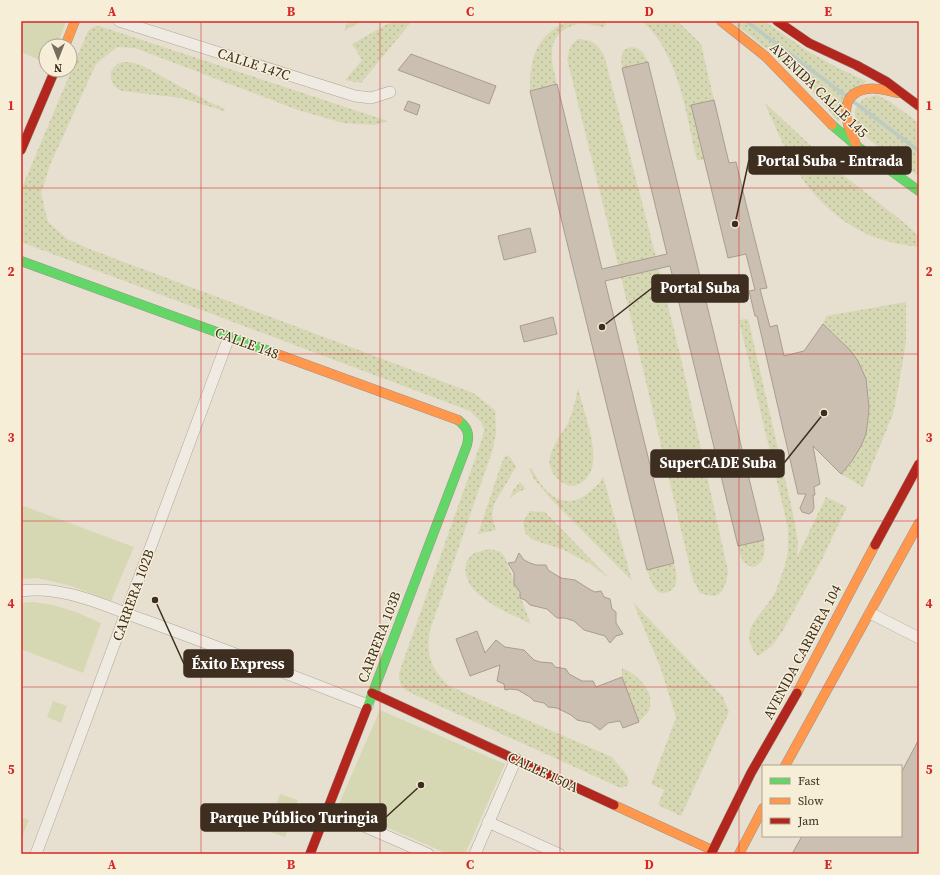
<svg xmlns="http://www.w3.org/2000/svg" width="940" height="875" font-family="'Source Serif 4',serif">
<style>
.grass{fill:url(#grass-dots)}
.park{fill:#d6d7b3}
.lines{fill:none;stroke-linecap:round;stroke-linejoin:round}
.stream{stroke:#bcccc2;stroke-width:3.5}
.building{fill:#cbbfb2;stroke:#a89c90}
.street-casing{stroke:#ada599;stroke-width:12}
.fast-casing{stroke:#9c958a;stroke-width:10}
.slow-casing{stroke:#9c958a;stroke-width:10}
.jam-casing{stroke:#9c958a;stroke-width:10}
.street{stroke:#efebe3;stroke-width:11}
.fast{stroke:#63d668;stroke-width:9}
.slow{stroke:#ff974d;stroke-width:9}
.jam{stroke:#b3261e;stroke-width:9}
.grid{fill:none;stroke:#d62828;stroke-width:1;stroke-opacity:0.55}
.labels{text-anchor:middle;stroke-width:3;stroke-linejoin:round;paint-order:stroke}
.street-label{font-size:14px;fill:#3d2e20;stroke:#f7eed8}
.leader{fill:none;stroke:#3d2e20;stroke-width:1.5}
.callout-dot{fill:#3d2e20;stroke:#f7eed8;stroke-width:1.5}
.callout{fill:#3d2e20;stroke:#3d2e20;stroke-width:1.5}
.callout-label{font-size:15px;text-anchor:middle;font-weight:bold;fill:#fff}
.neatline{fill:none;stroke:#d62828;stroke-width:1.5}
.grid-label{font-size:13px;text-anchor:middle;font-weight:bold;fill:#d62828}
</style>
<defs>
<pattern id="grass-dots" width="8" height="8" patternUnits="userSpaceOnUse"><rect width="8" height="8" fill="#d6d7b3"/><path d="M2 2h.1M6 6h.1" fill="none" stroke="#b9b99a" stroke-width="1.8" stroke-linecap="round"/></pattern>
</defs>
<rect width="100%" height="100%" fill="#e7e0d1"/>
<!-- grass -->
<g class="grass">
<polygon points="348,21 363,21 344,31"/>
<polygon points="393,21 412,21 361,83 345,80 362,60 352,44"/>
<path d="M566 21H605L607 23 603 27C597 26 591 24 585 24 577 23 570 26 564 30 545 42 553 66 557 84L530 91C530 58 535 38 566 21Z"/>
<path d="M642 21H677L701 44 714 100 691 105 704 160H697C686 115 679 53 642 21Z"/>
<path d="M731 21H764L806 50 836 67 866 81 838 122C807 80 772 52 731 21Z"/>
<path d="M99 26 388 121 375 125 343 123 298 110 135 48 117 47 96 64 50 165 41 193 48 222 67 239 92 250 473 393 495 410 496 432 493 449 430 630C426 655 430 668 449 686L612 757 626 774 629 782 627 786 621 788 409 692C401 687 399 683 399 673L482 439 484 429 481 422 470 411 21 242V190L88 31 93 27Z"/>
<path d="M578 39C593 40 596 43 604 55L656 257 618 265 567 59 571 45Z"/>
<path d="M631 47C641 48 644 53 648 62L622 68 621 57 624 50Z"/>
<path d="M123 62H130L141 65 207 101 225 109 224 111 181 98 122 91C113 87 110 81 111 71L117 64Z"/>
<path d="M876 95 889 101 919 123V176C903 165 865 142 857 124 855 120 855 114 855 109L863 99Z"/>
<path d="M764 102 838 171 907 225 919 237V247C905 245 891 243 877 238 844 227 811 196 794 166 783 146 774 123 764 102Z"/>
<path d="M659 269 682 363 728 571C725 591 721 601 700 593L693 580 621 277Z"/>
<path d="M906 302V341L900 378 893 414 863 487 841 474C874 436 880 392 849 350 842 340 832 332 823 324L826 316Z"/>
<path d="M748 319 792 509 798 541 797 557 826 497 847 507 821 561 782 632 772 646 758 656C736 632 761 616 773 596 777 590 779 582 781 576 789 558 788 547 788 528L739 320Z"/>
<path d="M578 388C583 410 596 442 593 463 591 480 574 494 559 480 555 476 551 472 550 465 547 451 563 433 569 421 573 410 576 399 578 388Z"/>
<polygon points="506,455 510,457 516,467 494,504 492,516 496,530 478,534 502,462"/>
<path d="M532 468C543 495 567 514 592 490 597 485 601 483 603 476L632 581 551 499 534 479 529 469Z"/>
<polygon points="520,482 526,489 518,492 509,499 514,489"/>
<polygon points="530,511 545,512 610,579 590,564 562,549 533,540 525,533 523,522"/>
<path d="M764 540C765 552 766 561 754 567 742 565 741 557 738 546Z"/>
<path d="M490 549 501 552 505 558 531 624C510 613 460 595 466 565 469 552 478 552 490 549Z"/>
<path d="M674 563C675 569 678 577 676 582 675 587 672 590 668 592 655 598 650 579 647 570Z"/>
<polygon points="633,602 723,697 729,712 681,816 658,805 664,790 651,784 676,718 661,669"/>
<path d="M622 668C637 674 656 691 649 710 648 714 642 718 639 722L622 677Z"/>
</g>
<!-- park -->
<g class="park">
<polygon points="21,21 66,21 57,46 46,46 46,63 21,52"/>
<polygon points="21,505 134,547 111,601 68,585 37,578 21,579"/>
<polygon points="34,602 53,605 76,612 101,623 83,673 21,649 21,603"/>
<polygon points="53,701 67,706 61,723 47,717"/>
<polygon points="380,710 505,764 465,854 448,854 338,806"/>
<polygon points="280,794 298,800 285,837 267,831"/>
<polygon points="21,817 29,820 21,839"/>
</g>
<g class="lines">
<!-- stream -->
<g class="stream">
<polyline points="746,21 846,96"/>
<polyline points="854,102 919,151"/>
</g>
</g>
<!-- building -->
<g class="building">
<polygon points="411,54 496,86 489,104 398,70"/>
<polygon points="648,62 764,540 738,546 670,266 605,281 674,563 647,570 530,91 557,84 602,269 667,254 622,68"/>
<polygon points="714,100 729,163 736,162 746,204 767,288 760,289 770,327 777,325 784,356 804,351 823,324 850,350 858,361 866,379 869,407 868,419 866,434 861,446 852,461 841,474 813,446 820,484 814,487 815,495 813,495 814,508 812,512 809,514 802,512 800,508 806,494 798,494 757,316 755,316 749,291 755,290 746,254 728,258 691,105"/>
<polygon points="408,101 420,105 417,115 404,110"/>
<polygon points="530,228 536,252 504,260 498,236"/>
<polygon points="553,317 557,334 524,342 520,326"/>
<polygon points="519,553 524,560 530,563 536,565 546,565 548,570 561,578 575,580 589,589 595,592 601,591 604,597 610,599 612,609 616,612 616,623 623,634 616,636 610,643 605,636 584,630 574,621 565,618 557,618 547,609 530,605 525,600 520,598 520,592 514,584 514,573 508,563 515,562"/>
<polygon points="477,631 485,653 496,640 505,647 524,650 534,660 540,662 552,663 555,667 566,669 569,674 582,681 593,681 596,687 622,677 639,722 623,728 620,721 608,723 600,730 591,723 577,720 571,715 557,708 548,707 544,703 534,701 530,697 518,690 510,689 505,690 504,684 497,681 500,665 470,676 456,639"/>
<polygon points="919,739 919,854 792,854 802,836 901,836 901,773"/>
</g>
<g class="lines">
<!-- street casing -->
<g class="street-casing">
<g id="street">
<polyline points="119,21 355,96 371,98 390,92"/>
<path d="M21 591C63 585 105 606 144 620 219 647 293 676 368 705"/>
<polyline points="870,613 919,638"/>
<polyline points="327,810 428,854"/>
<polyline points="488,822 559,854"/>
<polyline points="36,854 229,337"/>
<polyline points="475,854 516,759"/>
</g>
</g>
<!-- fast casing -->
<g class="fast-casing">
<g id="fast">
<polyline points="832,125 858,147 919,191"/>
<polyline points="21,261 277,354"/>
<path d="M367 708 467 445C470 433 467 427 458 420"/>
</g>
</g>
<!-- slow casing -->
<g class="slow-casing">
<g id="slow">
<polyline points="721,21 765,56 832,125"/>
<polyline points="65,46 75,21"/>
<path d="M856 144C846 125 836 94 867 89 877 87 888 91 898 93"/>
<polyline points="277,354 458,420"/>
<polyline points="797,693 875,545"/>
<polyline points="785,766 919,523"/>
<polyline points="614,805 712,850"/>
<polyline points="739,854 763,808"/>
</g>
</g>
<!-- jam casing -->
<g class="jam-casing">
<g id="jam">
<polyline points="777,21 809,43 856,65 887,82 919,106"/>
<polyline points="21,150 55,70"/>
<polyline points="875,545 919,464"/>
<polyline points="372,693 614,805"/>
<polyline points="310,854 367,708"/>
<polyline points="711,854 751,773 797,693"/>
</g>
</g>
<!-- street -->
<use href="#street" class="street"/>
<!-- fast -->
<use href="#fast" class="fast"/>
<!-- slow -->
<use href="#slow" class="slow"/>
<!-- jam -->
<use href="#jam" class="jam"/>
</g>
<!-- grid -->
<path class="grid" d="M201 21V854M380 21V854M560 21V854M739 21V854M21 188H919M21 354H919M21 521H919M21 687H919"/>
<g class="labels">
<!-- street labels -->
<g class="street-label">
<text transform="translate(254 64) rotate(18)" y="5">CALLE 147C</text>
<text transform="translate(819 90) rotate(44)" y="5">AVENIDA CALLE 145</text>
<text transform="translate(247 343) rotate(20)" y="5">CALLE 148</text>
<text transform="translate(133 595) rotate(-70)" y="5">CARRERA 102B</text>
<text transform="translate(379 637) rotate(-69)" y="5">CARRERA 103B</text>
<text transform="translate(802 652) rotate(-62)" y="5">AVENIDA CARRERA 104</text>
<text transform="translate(543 772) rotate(25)" y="5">CALLE 150A</text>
</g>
</g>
<!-- callouts -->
<path class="leader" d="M735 224L749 160M602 327L652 288M824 413L784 463M155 600L184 664M421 785L386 817"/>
<g class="callout-dot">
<circle cx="735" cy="224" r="4"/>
<circle cx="602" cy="327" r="4"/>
<circle cx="824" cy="413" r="4"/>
<circle cx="155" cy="600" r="4"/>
<circle cx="421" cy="785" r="4"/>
</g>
<g class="callout">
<rect x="749" y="147" width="162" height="27" rx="4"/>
<rect x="652" y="275" width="96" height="27" rx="4"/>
<rect x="651" y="450" width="133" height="27" rx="4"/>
<rect x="184" y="650" width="109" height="27" rx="4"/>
<rect x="201" y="804" width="185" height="27" rx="4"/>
</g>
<g class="callout-label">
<text x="830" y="166">Portal Suba - Entrada</text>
<text x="700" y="293">Portal Suba</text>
<text x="718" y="468">SuperCADE Suba</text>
<text x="238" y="669">Éxito Express</text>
<text x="294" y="823">Parque Público Turingia</text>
</g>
<!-- border -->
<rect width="940" height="875" fill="none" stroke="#f7eed8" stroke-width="44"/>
<!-- legend -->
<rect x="762" y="765" width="140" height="72" fill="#f7eed8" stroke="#ada18e"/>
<rect x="770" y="778" width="20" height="6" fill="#63d668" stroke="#ada18e"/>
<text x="798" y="785" font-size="12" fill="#3d2e20">Fast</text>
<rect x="770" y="798" width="20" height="6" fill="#ff974d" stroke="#ada18e"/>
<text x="798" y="805" font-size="12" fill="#3d2e20">Slow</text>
<rect x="770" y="818" width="20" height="6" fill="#b3261e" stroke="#ada18e"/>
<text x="798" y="825" font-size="12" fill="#3d2e20">Jam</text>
<!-- north arrow -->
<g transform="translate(58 58) rotate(180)"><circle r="19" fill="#f7eed8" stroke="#ada18e"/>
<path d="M0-3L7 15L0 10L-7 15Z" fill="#786c5e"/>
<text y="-6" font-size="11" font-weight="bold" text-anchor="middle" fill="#3d2e20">N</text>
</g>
<rect x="22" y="22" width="896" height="831" class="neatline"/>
<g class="grid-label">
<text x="112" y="16">A</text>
<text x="291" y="16">B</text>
<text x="470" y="16">C</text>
<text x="649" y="16">D</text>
<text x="828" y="16">E</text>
<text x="11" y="110">1</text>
<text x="929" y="110">1</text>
<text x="11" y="276">2</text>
<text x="929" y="276">2</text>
<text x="11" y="442">3</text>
<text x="929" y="442">3</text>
<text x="11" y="608">4</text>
<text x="929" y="608">4</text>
<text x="11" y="774">5</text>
<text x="929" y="774">5</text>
<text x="112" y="869">A</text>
<text x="291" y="869">B</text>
<text x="470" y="869">C</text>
<text x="649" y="869">D</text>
<text x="828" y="869">E</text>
</g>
</svg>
